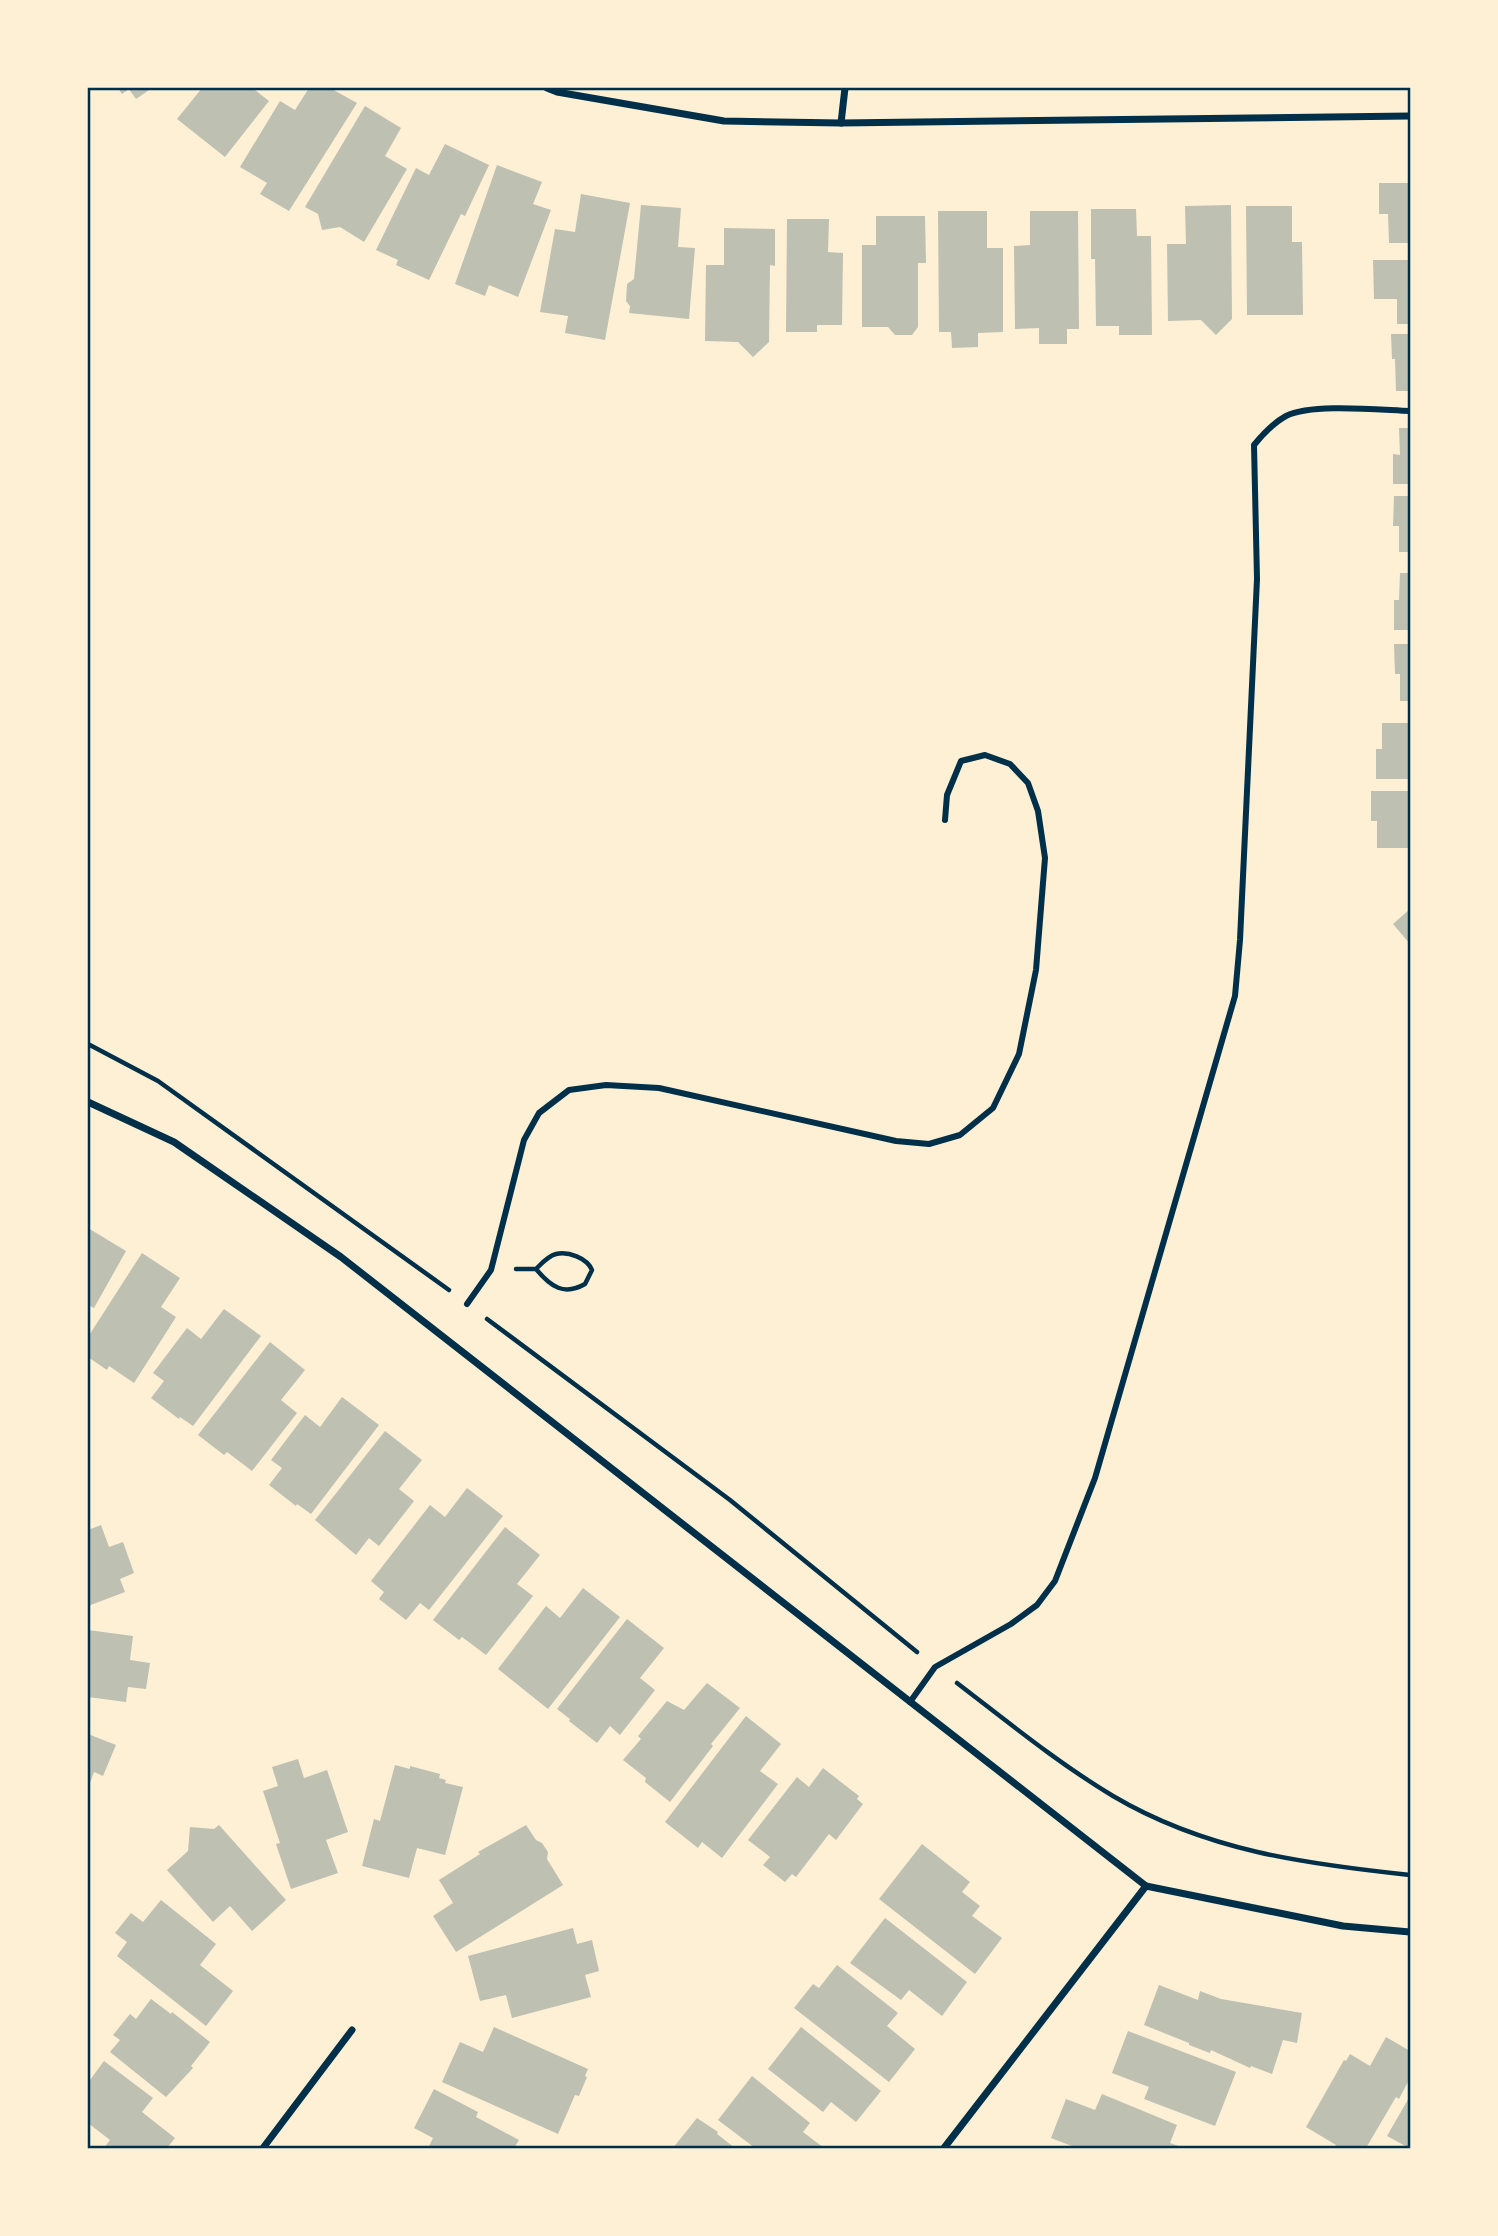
<svg xmlns="http://www.w3.org/2000/svg" width="1498" height="2236" font-family="Signika,sans-serif">
<style>
.building{fill:#bec0b2}
.lines{fill:none;stroke-linecap:round;stroke-linejoin:round}
.path{stroke:#003049;stroke-width:4.5}
.pedestrian{stroke:#003049;stroke-width:6}
.minor{stroke:#003049;stroke-width:7}
.neatline{fill:none;stroke:#003049;stroke-width:2.5}
</style>
<rect width="100%" height="100%" fill="#fdf0d5"/>
<!-- building -->
<g class="building">
<polygon points="118,88 152,88 136,99 129,89 122,94"/>
<polygon points="202,88 256,88 255,90 269,101 225,157 177,119"/>
<polygon points="309,88 330,88 357,103 289,211 260,194 267,183 240,167 280,101 295,110"/>
<polygon points="365,106 401,128 385,156 407,169 364,242 340,227 322,230 318,214 305,207"/>
<polygon points="445,144 489,165 465,216 461,214 429,280 396,265 398,260 376,250 416,168 429,175"/>
<polygon points="497,165 542,182 533,204 551,210 518,297 489,285 485,296 455,284"/>
<polygon points="1379,183 1410,183 1410,243 1389,243 1388,214 1379,214"/>
<polygon points="581,194 630,203 605,340 565,333 568,316 540,312 555,229 575,232"/>
<polygon points="641,205 681,208 678,247 695,248 689,319 629,313 630,306 626,301 627,284 634,279"/>
<polygon points="1231,205 1232,319 1216,335 1201,320 1168,321 1167,244 1186,244 1185,206"/>
<polygon points="1246,206 1292,206 1292,242 1302,242 1303,315 1247,315"/>
<polygon points="1091,209 1136,209 1137,236 1151,236 1152,335 1119,335 1119,326 1096,326 1095,259 1091,259"/>
<polygon points="938,211 987,211 987,248 1003,248 1003,332 978,333 978,347 952,348 951,332 939,332"/>
<polygon points="1030,211 1078,211 1079,329 1067,329 1067,344 1039,344 1039,328 1015,329 1014,246 1030,245"/>
<polygon points="876,216 925,216 926,263 918,263 918,327 912,335 895,335 888,327 862,327 862,245 876,245"/>
<polygon points="787,219 829,219 828,252 843,253 842,325 817,325 817,332 786,332"/>
<polygon points="724,228 775,229 775,266 770,265 769,342 753,357 738,342 705,341 706,265 724,265"/>
<polygon points="1373,260 1410,260 1410,324 1397,324 1397,299 1374,299"/>
<polygon points="1391,334 1410,334 1410,391 1396,391 1395,359 1392,359"/>
<polygon points="1399,428 1410,428 1410,484 1393,484 1393,454 1400,455"/>
<polygon points="1394,496 1410,496 1410,552 1399,552 1399,526 1393,526"/>
<polygon points="1400,573 1410,573 1410,630 1394,630 1394,600 1399,600"/>
<polygon points="1394,644 1410,644 1410,701 1400,701 1400,674 1395,674"/>
<polygon points="1382,723 1410,723 1410,779 1376,779 1376,749 1382,749"/>
<polygon points="1371,791 1410,791 1410,848 1377,848 1377,821 1371,821"/>
<polygon points="1410,909 1410,944 1393,924"/>
<polygon points="88,1228 126,1251 94,1308 90,1306 88,1311"/>
<polygon points="142,1253 180,1278 161,1307 176,1317 134,1383 109,1366 107,1370 88,1357 88,1337"/>
<polygon points="224,1309 261,1336 193,1426 180,1417 179,1419 151,1398 164,1381 153,1373 187,1328 201,1339"/>
<polygon points="270,1342 305,1370 281,1400 297,1413 252,1471 227,1452 224,1455 198,1435"/>
<polygon points="342,1397 379,1425 311,1514 297,1504 296,1506 269,1485 282,1468 271,1460 305,1415 320,1427"/>
<polygon points="385,1431 422,1460 399,1489 414,1501 379,1546 369,1538 356,1555 315,1520"/>
<polygon points="467,1488 503,1516 429,1610 420,1603 406,1620 379,1599 384,1592 371,1581 430,1505 445,1517"/>
<polygon points="101,1525 109,1547 123,1542 134,1573 120,1579 125,1592 88,1606 88,1530"/>
<polygon points="505,1527 540,1555 517,1584 533,1596 486,1655 462,1637 459,1640 433,1620"/>
<polygon points="583,1588 620,1617 548,1709 498,1669 546,1606 560,1618"/>
<polygon points="627,1619 664,1648 640,1678 655,1690 620,1735 610,1726 597,1743 569,1721 570,1719 557,1709"/>
<polygon points="88,1630 133,1636 130,1660 150,1663 146,1689 128,1687 126,1702 88,1697"/>
<polygon points="707,1683 740,1708 711,1744 713,1746 670,1802 645,1782 646,1778 623,1760 641,1739 638,1736 667,1701 684,1710"/>
<polygon points="746,1716 781,1744 760,1771 778,1784 722,1858 702,1842 698,1848 665,1822"/>
<polygon points="88,1734 116,1745 103,1776 94,1772 88,1788"/>
<polygon points="298,1759 304,1778 327,1770 348,1832 326,1840 338,1873 291,1889 276,1844 280,1843 263,1791 278,1786 272,1767"/>
<polygon points="395,1765 410,1769 410,1766 440,1774 439,1778 446,1780 445,1783 463,1787 445,1855 417,1848 409,1878 362,1866 374,1819 380,1821"/>
<polygon points="823,1768 859,1796 857,1799 863,1804 836,1840 829,1834 796,1877 792,1874 785,1882 763,1865 770,1857 748,1840 797,1777 809,1787"/>
<polygon points="219,1825 286,1900 252,1931 230,1906 213,1922 167,1870 188,1851 190,1827 214,1829"/>
<polygon points="526,1825 536,1840 542,1843 548,1852 547,1859 563,1885 456,1952 433,1916 453,1903 439,1880 480,1854 478,1852"/>
<polygon points="922,1844 970,1882 962,1892 980,1906 972,1916 1002,1938 975,1974 879,1899"/>
<polygon points="161,1900 216,1944 200,1965 233,1991 206,2026 117,1956 127,1942 115,1933 131,1913 143,1922"/>
<polygon points="885,1918 967,1982 942,2016 909,1990 901,2000 850,1963"/>
<polygon points="573,1928 577,1944 592,1940 599,1971 585,1975 591,1997 512,2018 506,1995 480,2001 468,1956"/>
<polygon points="837,1965 898,2013 887,2026 915,2049 889,2082 794,2008 813,1984 819,1988"/>
<polygon points="1159,1985 1198,2000 1200,1991 1221,1999 1302,2013 1297,2043 1283,2040 1272,2074 1251,2066 1250,2068 1211,2050 1210,2053 1189,2045 1189,2043 1144,2025"/>
<polygon points="151,1999 171,2014 172,2012 210,2042 191,2066 193,2068 166,2097 110,2052 120,2040 113,2035 130,2014 136,2019"/>
<polygon points="494,2027 588,2069 585,2076 587,2077 579,2096 575,2095 558,2134 442,2082 460,2042 483,2052"/>
<polygon points="801,2027 881,2091 856,2122 831,2102 823,2112 768,2069"/>
<polygon points="1128,2031 1236,2072 1215,2126 1144,2099 1149,2087 1112,2073"/>
<polygon points="1386,2037 1410,2051 1410,2078 1399,2099 1396,2097 1366,2148 1334,2148 1336,2145 1306,2127 1344,2060 1346,2061 1350,2054 1370,2066"/>
<polygon points="104,2061 153,2098 142,2112 175,2138 167,2148 104,2148 110,2140 88,2123 88,2078 90,2080"/>
<polygon points="752,2076 810,2123 803,2132 824,2148 755,2148 718,2120"/>
<polygon points="434,2089 478,2112 476,2117 519,2140 514,2148 428,2148 433,2138 414,2128"/>
<polygon points="1102,2094 1177,2125 1170,2143 1184,2148 1077,2148 1051,2138 1066,2099 1095,2110"/>
<polygon points="1410,2096 1410,2148 1409,2148 1387,2136"/>
<polygon points="697,2118 718,2132 717,2134 735,2148 673,2148"/>
</g>
<g class="lines">
<!-- path -->
<g class="path">
<polyline points="88,1044 158,1081 449,1290"/>
<path d="M516 1269H536C542 1263 548 1256 556 1254 568 1251 587 1258 592 1270L585 1284C564 1296 551 1287 536 1269"/>
<polyline points="487,1319 730,1500 917,1652"/>
<path d="M957 1683C1008 1722 1058 1763 1113 1796 1206 1851 1306 1864 1410 1875"/>
</g>
<!-- pedestrian -->
<g class="pedestrian">
<polyline points="467,1304 491,1270 524,1140 539,1113 569,1090 606,1085 659,1088 896,1141 929,1144 960,1135 993,1108 1019,1054 1036,970 1045,858 1038,811 1028,783 1010,764 985,755 961,761 947,795 945,820"/>
<path d="M910 1702 935 1667 1011 1624 1037 1605 1055 1581 1095 1478 1235 996 1240 940 1257 579 1254 445C1263 434 1273 423 1286 416 1312 403 1380 410 1410 411"/>
</g>
<!-- minor -->
<g class="minor">
<polyline points="547,88 557,92 724,121 841,123 1410,116"/>
<polyline points="841,123 845,88"/>
<polyline points="88,1102 174,1142 341,1257 1146,1886 1343,1926 1410,1932"/>
<polyline points="263,2148 352,2030"/>
<polyline points="944,2148 1146,1886"/>
</g>
</g>
<!-- border -->
<rect width="1498" height="2236" fill="none" stroke="#fdf0d5" stroke-width="178"/>
<rect x="89" y="89" width="1320" height="2058" class="neatline"/>
</svg>
